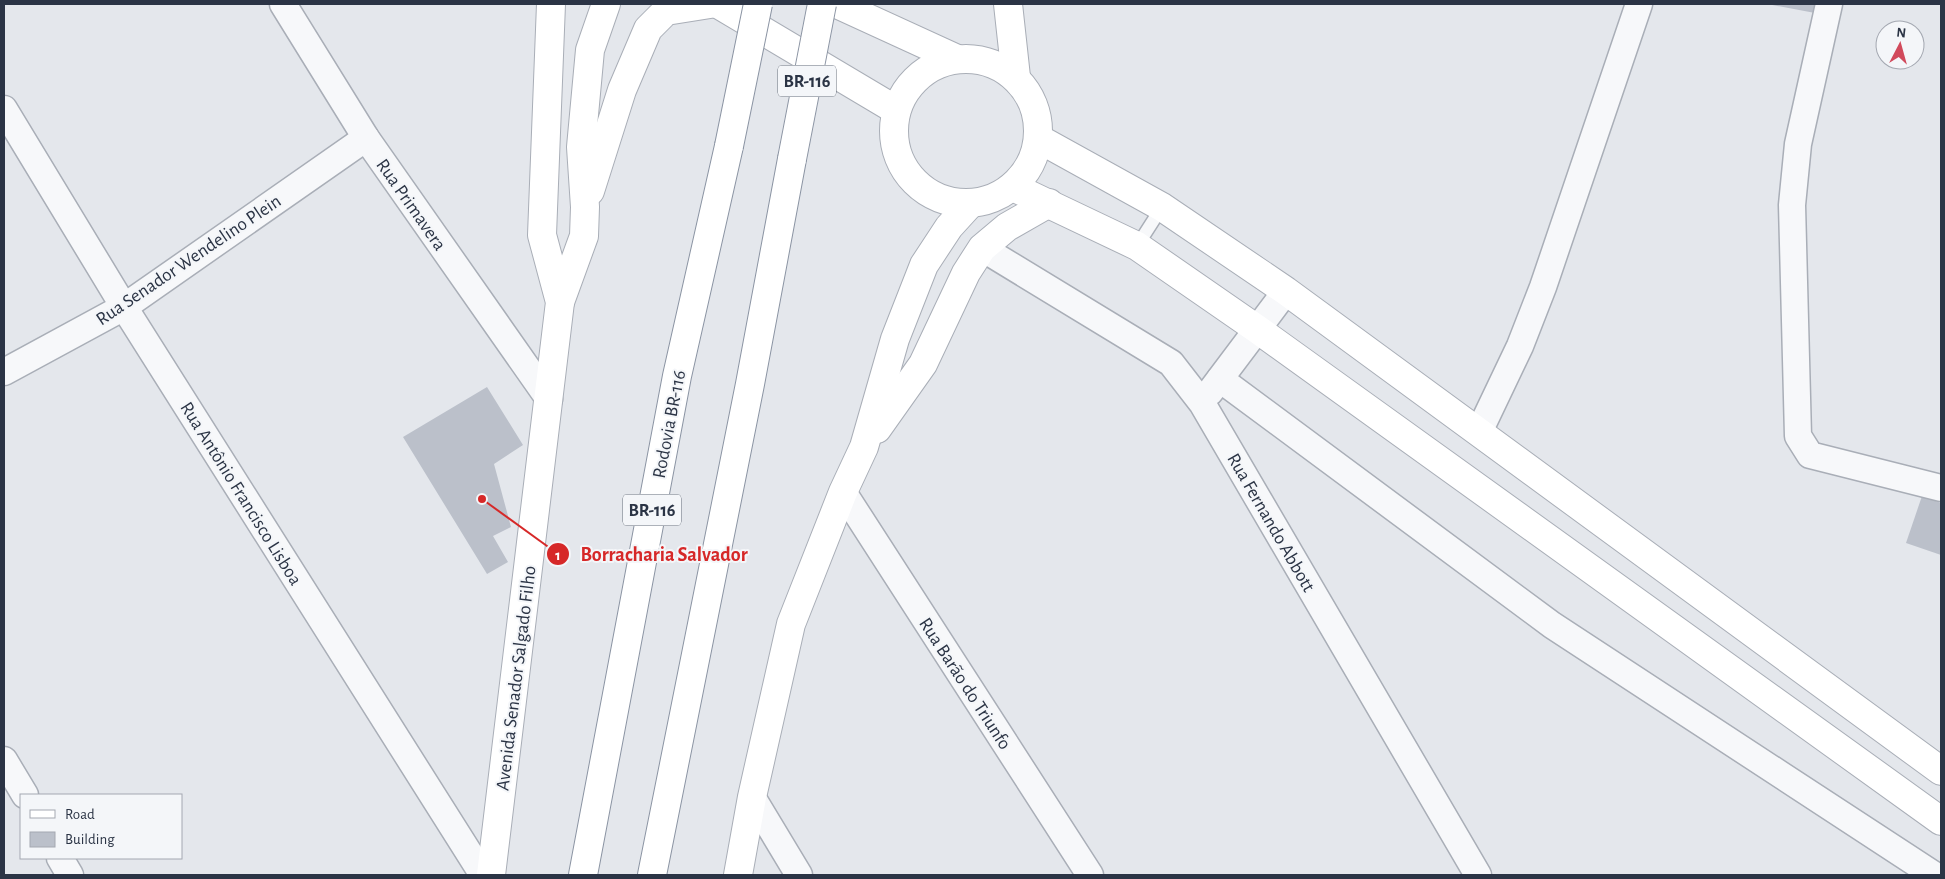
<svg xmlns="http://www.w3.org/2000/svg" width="1945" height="879" font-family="'Alegreya Sans',sans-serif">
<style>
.building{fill:#bbc0ca}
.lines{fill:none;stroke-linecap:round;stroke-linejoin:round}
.service-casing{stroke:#a9aeb7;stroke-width:15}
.minor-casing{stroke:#a9aeb7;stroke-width:29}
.secondary-casing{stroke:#a9aeb7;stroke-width:30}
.motorway-casing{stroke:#8b94a3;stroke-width:30}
.service{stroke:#f7f8fa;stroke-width:12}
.minor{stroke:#f7f8fa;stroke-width:26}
.secondary{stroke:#fff;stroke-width:28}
.motorway{stroke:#fff;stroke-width:28}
.motorway-bridge-casing{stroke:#8b94a3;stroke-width:30;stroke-linecap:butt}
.motorway-bridge{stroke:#fff;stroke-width:28}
.labels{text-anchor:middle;stroke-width:4;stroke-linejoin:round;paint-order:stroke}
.shield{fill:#f4f6f9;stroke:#676e7b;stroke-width:1}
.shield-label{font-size:18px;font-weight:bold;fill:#2b3445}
.street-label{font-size:19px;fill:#2b3445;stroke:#f4f6f9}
.leader{fill:none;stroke:#d62828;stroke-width:2}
.callout-dot{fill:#d62828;stroke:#f4f6f9;stroke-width:2}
.mark-label{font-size:15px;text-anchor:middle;font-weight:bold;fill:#fff}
.callout-label{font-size:20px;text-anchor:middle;font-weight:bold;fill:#d62828;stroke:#f4f6f9;stroke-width:4;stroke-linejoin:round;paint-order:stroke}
</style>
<rect width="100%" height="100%" fill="#e4e7ec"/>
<!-- building -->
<g class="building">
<polygon points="1767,4 1817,4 1815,13"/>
<polygon points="487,387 523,445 494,464 511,527 493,536 508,562 487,574 403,437"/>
<polygon points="1922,496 1941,503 1941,555 1906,543"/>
</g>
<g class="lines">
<!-- service casing -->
<g class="service-casing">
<polyline id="service" points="1137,246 1162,207"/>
</g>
<!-- minor casing -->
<g class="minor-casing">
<g id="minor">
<polyline points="283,4 366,138 549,399"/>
<polyline points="1829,4 1798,144 1792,205 1798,436 1810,455 1941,488"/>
<polyline points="4,109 124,307 483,875"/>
<polyline points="982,248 1171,363 1202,403 1478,875"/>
<polyline points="4,372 124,307 366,138"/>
<polyline points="1220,379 1552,625 1934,875"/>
<polyline points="1210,392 1286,291"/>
<polyline points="1479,432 1520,346 1543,287 1639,4"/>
<polyline points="843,492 1090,875"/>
<polyline points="4,760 25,795"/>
<polyline points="752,797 799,875"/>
<polyline points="60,858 70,875"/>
</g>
</g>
<!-- secondary casing -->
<g class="secondary-casing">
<g id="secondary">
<polyline points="718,4 896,110"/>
<polyline points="837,4 957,59"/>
<polyline points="1008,4 1016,77"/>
<circle cx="966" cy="131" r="72"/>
<polyline points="1039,139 1162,207 1286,291 1941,771"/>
<polyline points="1013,187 1137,246 1257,329 1941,821"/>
<polyline points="590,191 622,90 648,29 666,11 710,4"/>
<polyline points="560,302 584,236 585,207 581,147 590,50 606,4"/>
<polyline points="877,429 923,364 966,273 982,248 1007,227 1049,203"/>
<polyline points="491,875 560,302 542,235 551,4"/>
<polyline points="738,875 752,797 791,624 843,492 864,447 895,339 924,265 949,227 970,204"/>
</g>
</g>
<!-- motorway casing -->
<g class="motorway-casing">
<g id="motorway">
<polyline points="583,875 677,376 729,146"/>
<polyline points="652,875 750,384 792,159"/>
</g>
</g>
<!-- service -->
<use href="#service" class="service"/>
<!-- minor -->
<use href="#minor" class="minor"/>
<!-- secondary -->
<use href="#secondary" class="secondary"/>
<!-- motorway -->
<use href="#motorway" class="motorway"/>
<!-- motorway-bridge casing -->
<g class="motorway-bridge-casing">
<g id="motorway-bridge">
<polyline points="729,146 758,4"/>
<polyline points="792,159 822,4"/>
</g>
</g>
<!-- motorway-bridge -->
<use href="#motorway-bridge" class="motorway-bridge"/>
</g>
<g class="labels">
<!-- shield labels -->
<g class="shield">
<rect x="778" y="65.5" width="58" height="31" rx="4"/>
<rect x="623" y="494.5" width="58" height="31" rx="4"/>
</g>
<g class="shield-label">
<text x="807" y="87">BR-116</text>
<text x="652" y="516">BR-116</text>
</g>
<!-- street labels -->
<g class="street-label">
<text transform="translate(412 204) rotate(55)" y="7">Rua Primavera</text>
<text transform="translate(188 259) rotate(-34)" y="7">Rua Senador Wendelino Plein</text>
<text transform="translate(668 424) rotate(-79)" y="7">Rodovia BR-116</text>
<text transform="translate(242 493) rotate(58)" y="7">Rua Antônio Francisco Lisboa</text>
<text transform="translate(1272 522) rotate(60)" y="7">Rua Fernando Abbott</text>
<text transform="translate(515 678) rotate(-83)" y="7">Avenida Senador Salgado Filho</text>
<text transform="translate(966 683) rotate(57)" y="7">Rua Barão do Triunfo</text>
</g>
</g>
<!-- callouts -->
<path class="leader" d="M482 499L558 554"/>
<g class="callout-dot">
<circle cx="482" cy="499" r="5"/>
<circle cx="558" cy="554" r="12"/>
</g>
<g class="mark-label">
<text x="558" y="560">1</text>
</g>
<g class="callout-label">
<text x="664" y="561">Borracharia Salvador</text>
</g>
<!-- border -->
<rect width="1945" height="879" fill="none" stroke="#2b3445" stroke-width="10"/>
<!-- legend -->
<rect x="20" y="794" width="162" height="65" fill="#f4f6f9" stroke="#a4a8b1"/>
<rect x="30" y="810" width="25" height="8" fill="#ffffff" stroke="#a4a8b1"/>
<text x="65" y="819" font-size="15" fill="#2b3445">Road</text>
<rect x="30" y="832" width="25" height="15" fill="#bbc0ca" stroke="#a4a8b1"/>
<text x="65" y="844" font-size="15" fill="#2b3445">Building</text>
<!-- north arrow -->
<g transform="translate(1900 45) rotate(6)"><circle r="24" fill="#f4f6f9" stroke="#a4a8b1"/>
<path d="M0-4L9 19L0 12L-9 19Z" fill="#d1495b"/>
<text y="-8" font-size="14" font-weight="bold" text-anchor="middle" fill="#2b3445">N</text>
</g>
</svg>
